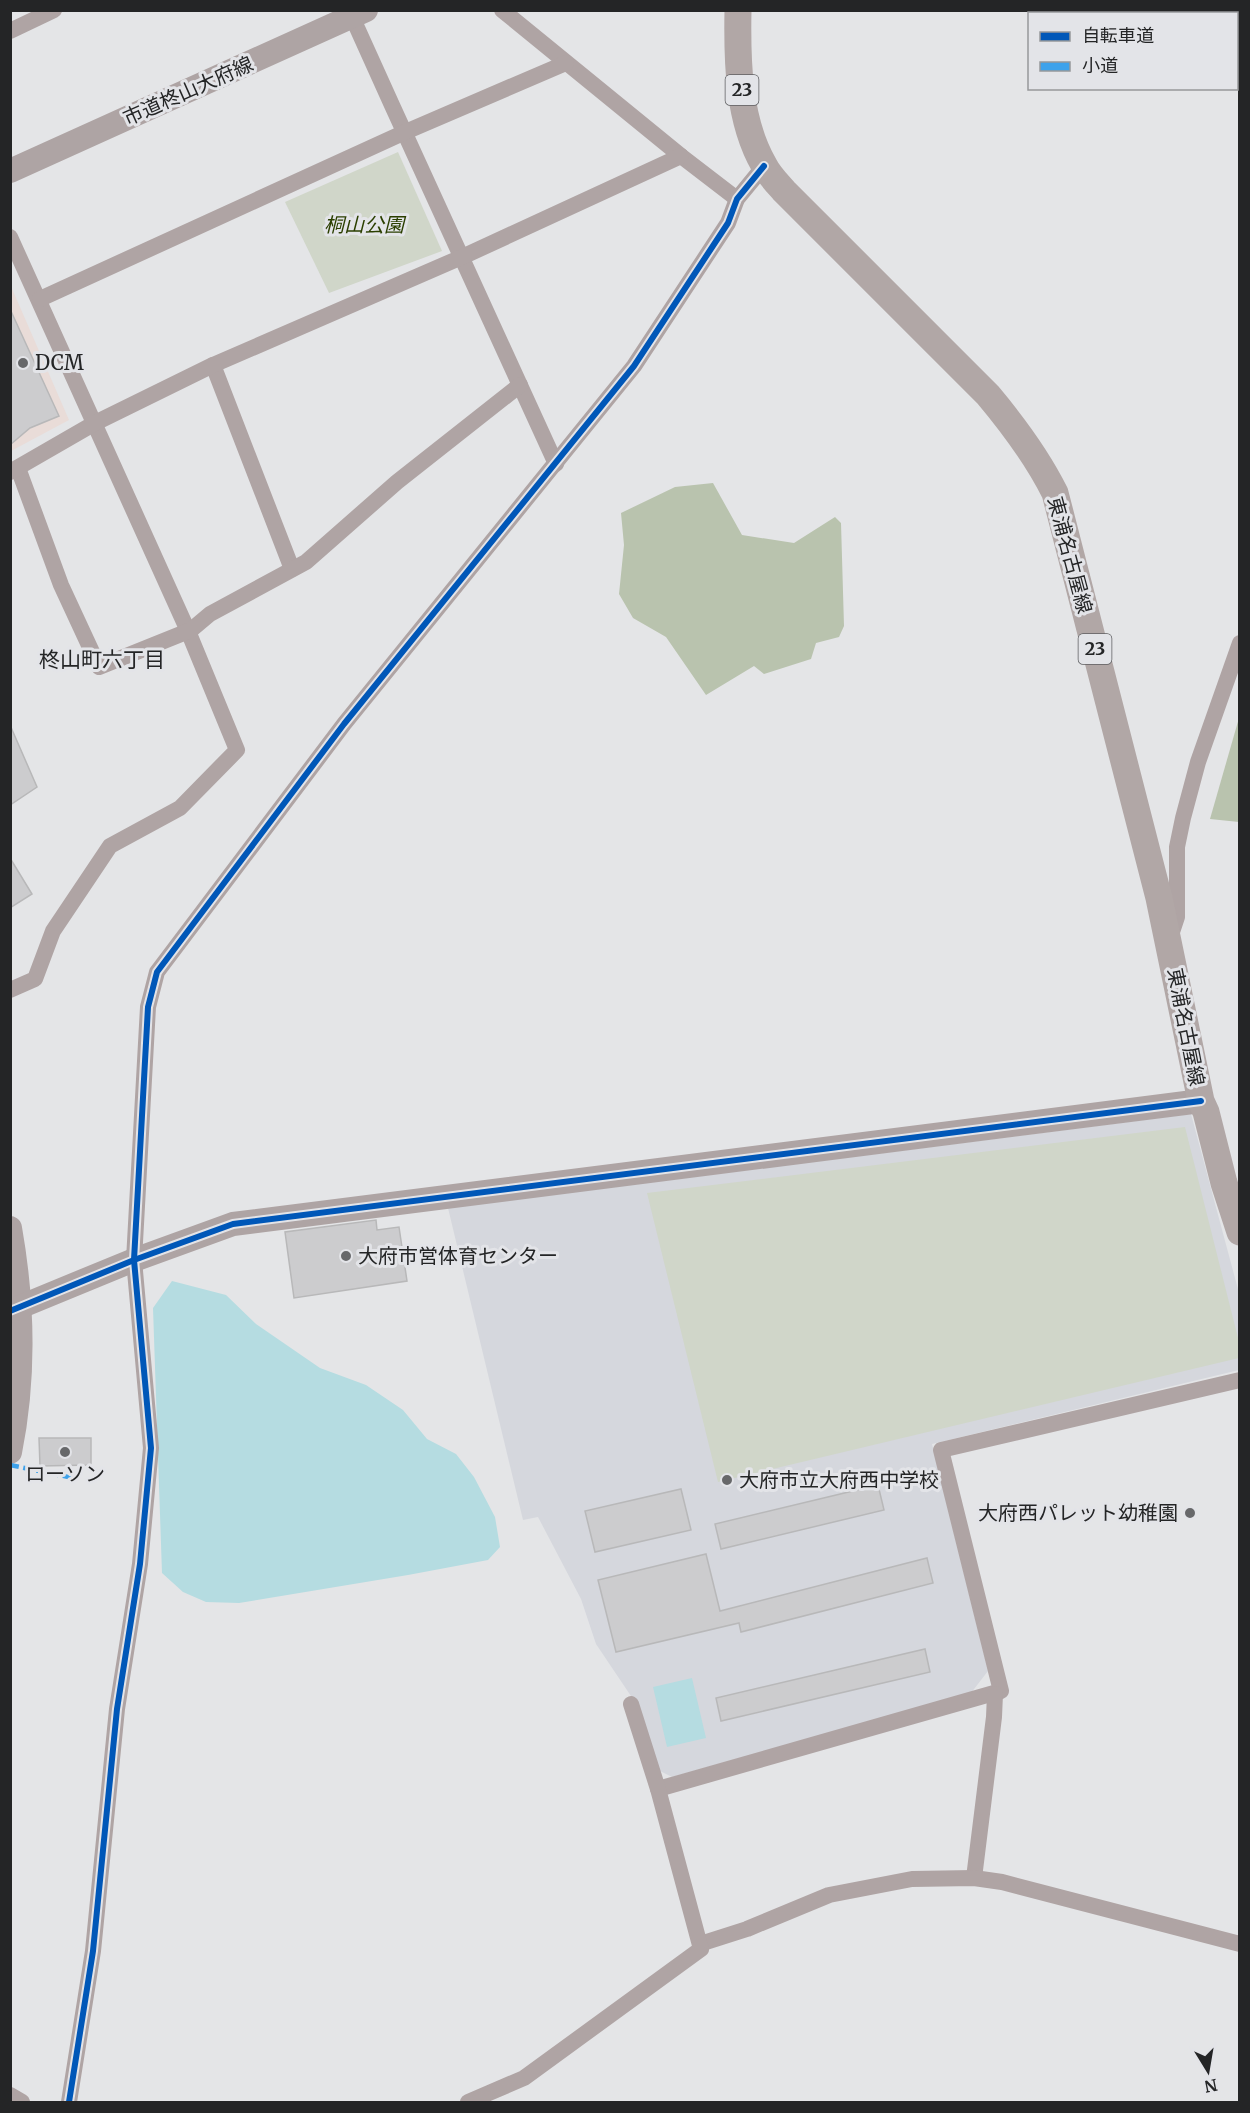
<svg xmlns="http://www.w3.org/2000/svg" width="1250" height="2113" font-family="Merriweather,'Noto Sans JP',serif">
<style>
.commercial{fill:#e9dcd8}
.built{fill:#d5d7dd}
.green{fill:#d0d6c9}
.forest{fill:#b9c3ae}
.water{fill:#b5dce1}
.building{fill:#ccccce;stroke:#b8b8b9;stroke-width:1.5}
.lines{fill:none;stroke-linecap:round;stroke-linejoin:round}
.street{stroke:#afa4a4;stroke-width:16}
.secondary{stroke:#aea4a4;stroke-width:24}
.primary{stroke:#b1a7a6;stroke-width:27}
.quiet{stroke:#3ea2eb;stroke-width:4.5;stroke-dasharray:9 4.5;stroke-linecap:butt}
.cycleway-casing{stroke:#e3e4e8;stroke-width:10}
.cycleway{stroke:#0057b8;stroke-width:6}
.poi-dot{fill:#67686a;stroke:#e3e4e8;stroke-width:2}
.labels{text-anchor:middle;stroke-width:6;stroke-linejoin:round;paint-order:stroke}
.shield{fill:#e3e4e8;stroke:#5d5e60;stroke-width:1.5}
.shield-label{font-size:18px;font-weight:bold;fill:#242526}
.street-label{font-size:20px;fill:#242526;stroke:#e3e4e8}
.park-label{font-size:20px;font-style:italic;fill:#2b3f00;stroke:#e3e4e8}
.poi-label{font-size:20px;fill:#242526;stroke:#e3e4e8;text-anchor:start}
.neighbourhood-label{font-size:21px;fill:#242526;stroke:#e3e4e8}
</style>
<rect width="100%" height="100%" fill="#e4e5e7"/>
<!-- commercial -->
<polygon class="commercial" points="10,284 69,420 11,451 10,451"/>
<!-- built -->
<polygon class="built" points="1191,1114 1239,1293 1239,1370 932,1444 988,1671 971,1693 672,1777 658,1770 635,1702 596,1644 581,1599 538,1517 523,1520 448,1208"/>
<!-- green -->
<g class="green">
<polygon points="398,152 442,251 329,293 285,202"/>
<polygon points="1185,1127 1239,1342 1239,1358 718,1482 647,1193"/>
</g>
<!-- forest -->
<g class="forest">
<polygon points="713,483 742,535 794,543 835,517 841,523 844,626 839,637 816,643 811,659 764,674 754,666 706,695 666,637 633,618 619,594 624,545 621,513 675,487"/>
<polygon points="1239,718 1239,822 1210,819"/>
</g>
<!-- water -->
<g class="water">
<polygon points="172,1281 226,1295 256,1324 320,1368 366,1385 403,1410 427,1439 456,1454 474,1477 495,1517 500,1547 488,1560 408,1575 239,1603 206,1602 183,1592 162,1573 153,1308"/>
<polygon points="692,1678 706,1738 667,1747 653,1687"/>
</g>
<!-- building -->
<g class="building">
<polygon points="10,309 59,416 30,428 10,445"/>
<polygon points="10,725 37,787 10,805"/>
<polygon points="10,858 32,894 10,908"/>
<polygon points="376,1220 377,1230 399,1227 407,1281 294,1298 285,1232"/>
<polygon points="39,1438 91,1438 91,1465 40,1466"/>
<polygon points="878,1485 884,1510 721,1549 715,1524"/>
<polygon points="681,1489 691,1530 595,1552 585,1511"/>
<polygon points="706,1554 720,1611 927,1558 933,1583 741,1632 739,1623 616,1652 598,1580"/>
<polygon points="925,1649 930,1672 721,1721 716,1698"/>
</g>
<g class="lines">
<!-- street -->
<g class="street">
<path d="M349 10C417 162 488 313 556 464"/>
<polyline points="502,10 681,156 737,199"/>
<polyline points="10,31 54,10"/>
<polyline points="10,237 188,631 237,750 180,808 110,846 53,931 35,979 10,990"/>
<polyline points="40,299 403,133 566,63"/>
<polyline points="213,365 292,569"/>
<polyline points="18,468 61,585 99,667 191,630 210,614 306,562 397,482 520,385"/>
<polyline points="10,472 95,423 213,365 462,257 681,156"/>
<polyline points="1170,938 1177,917 1177,847 1183,818 1198,762 1240,643"/>
<polyline points="658,1789 1001,1691 941,1450 1240,1380"/>
<polyline points="974,1878 994,1717 995,1694"/>
<polyline points="700,1944 747,1929 829,1895 912,1879 974,1878 1002,1882 1240,1944"/>
<polyline points="10,2095 22,2102"/>
<polyline points="69,2102 93,1951 117,1709 140,1564 151,1448 134,1260 148,1007 157,972 344,724 634,366 728,223 737,199 764,166"/>
<polyline points="468,2102 524,2078 701,1949 658,1789 631,1704"/>
</g>
<!-- secondary -->
<g class="secondary">
<polyline points="10,171 366,10"/>
<path d="M10 1228C23 1302 25 1378 10 1452"/>
<polyline points="10,1311 134,1260 233,1224 1201,1101"/>
</g>
<!-- primary -->
<path class="primary" d="M738 10C737 61 738 120 764 165 769 175 777 183 784 191L988 395C1014 426 1037 457 1055 493L1159 898 1201 1101 1206 1112 1224 1183 1240 1232"/>
<!-- quiet -->
<polyline class="quiet" points="10,1465 73,1478"/>
<!-- cycleway casing -->
<g class="cycleway-casing">
<g id="cycleway">
<polyline points="10,1311 134,1260 233,1224 1201,1101"/>
<polyline points="69,2102 93,1951 117,1709 140,1564 151,1448 134,1260 148,1007 157,972 344,724 634,366 728,223 737,199 764,166"/>
</g>
</g>
<!-- cycleway -->
<use href="#cycleway" class="cycleway"/>
</g>
<!-- markers -->
<g class="poi-dot">
<circle cx="23" cy="363" r="6"/>
<circle cx="346" cy="1256" r="6"/>
<circle cx="65" cy="1452" r="6"/>
<circle cx="727" cy="1480" r="6"/>
<circle cx="1190" cy="1513" r="6"/>
</g>
<g class="labels">
<!-- shield labels -->
<g class="shield">
<rect x="725.5" y="75" width="33" height="30" rx="4.5"/>
<rect x="1078.5" y="634" width="33" height="30" rx="4.5"/>
</g>
<g class="shield-label">
<text x="742" y="96">23</text>
<text x="1095" y="655">23</text>
</g>
<!-- street labels -->
<g class="street-label">
<text transform="translate(188 91) rotate(-24)" y="7">市道柊山大府線</text>
<text transform="translate(1070 555) rotate(75)" y="7">東浦名古屋線</text>
<text transform="translate(1186 1027) rotate(79)" y="7">東浦名古屋線</text>
</g>
<!-- park labels -->
<g class="park-label">
<text x="364" y="232">桐山公園</text>
</g>
<!-- poi labels -->
<g class="poi-label">
<text x="35" y="370">DCM</text>
<text x="358" y="1263">大府市営体育センター</text>
<text x="65" y="1481" text-anchor="middle">ローソン</text>
<text x="739" y="1487">大府市立大府西中学校</text>
<text x="1178" y="1520" text-anchor="end">大府西パレット幼稚園</text>
</g>
<!-- neighbourhood labels -->
<g class="neighbourhood-label">
<text x="102" y="667">柊山町六丁目</text>
</g>
</g>
<!-- border -->
<rect width="1250" height="2113" fill="none" stroke="#242526" stroke-width="24"/>
<!-- legend -->
<rect x="1028" y="12" width="210" height="78" fill="#e3e4e8" stroke="#97989a" stroke-width="1.5"/>
<rect x="1040" y="32" width="30" height="9" fill="#0057b8" stroke="#97989a" stroke-width="1.5"/>
<text x="1082" y="42" font-size="18" fill="#242526">自転車道</text>
<rect x="1040" y="62" width="30" height="9" fill="#3ea2eb" stroke="#97989a" stroke-width="1.5"/>
<text x="1082" y="72" font-size="18" fill="#242526">小道</text>
<!-- north arrow -->
<g transform="translate(1208 2071) rotate(169)" stroke="#e3e4e8" stroke-width="4.5" paint-order="stroke">
<path d="M0-4.5L10 22L0 15L-10 22Z" fill="#242526"/>
<text y="-9" font-size="16" font-weight="bold" text-anchor="middle" fill="#242526">N</text>
</g>
</svg>
